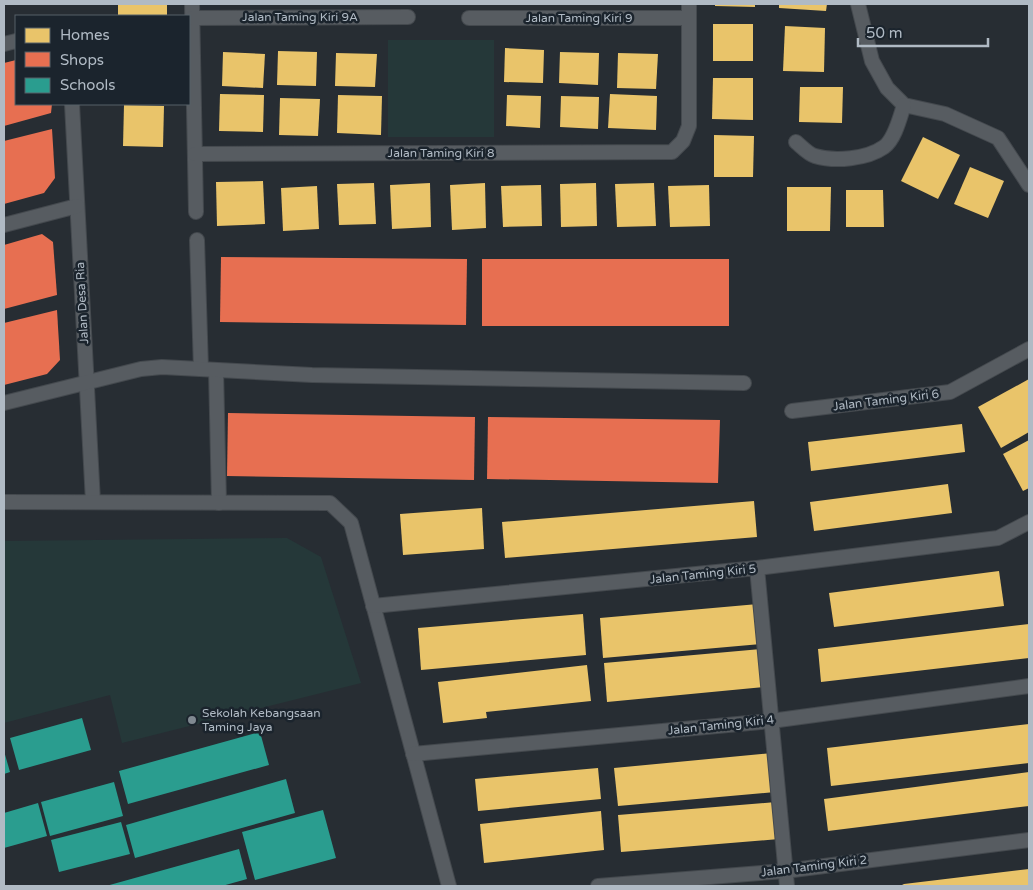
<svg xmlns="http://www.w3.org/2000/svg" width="1033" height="890" font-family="'Varela Round',sans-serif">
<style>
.green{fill:#253839}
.homes{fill:#e9c46a}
.shops{fill:#e76f51}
.schools{fill:#2a9d8f}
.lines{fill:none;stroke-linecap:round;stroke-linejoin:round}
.street-casing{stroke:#44494e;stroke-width:16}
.street{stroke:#575c61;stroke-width:14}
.poi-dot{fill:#808991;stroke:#1b242d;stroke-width:2}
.labels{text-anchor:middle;stroke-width:5;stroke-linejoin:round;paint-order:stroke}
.street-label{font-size:12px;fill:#b0bac4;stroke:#1b242d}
.poi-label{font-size:12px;fill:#b0bac4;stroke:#1b242d;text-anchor:start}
</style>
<rect width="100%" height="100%" fill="#272d33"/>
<!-- green -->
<g class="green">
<rect x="388" y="40" width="106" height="97"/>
<polygon points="287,538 321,557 361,683 122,743 110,695 4,723 4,541"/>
</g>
<!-- homes -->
<g class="homes">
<rect x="118" y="4" width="49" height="12"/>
<polygon points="715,4 755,4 755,7 715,6"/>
<polygon points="779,4 827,4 826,11 779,8"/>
<rect x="713" y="24" width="40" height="37"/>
<polygon points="785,26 825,28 824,72 783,71"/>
<polygon points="505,48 544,50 543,83 504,82"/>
<polygon points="278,51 317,52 316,86 277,85"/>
<polygon points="223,52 265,54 263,88 222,86"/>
<polygon points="560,52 599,53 598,85 559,83"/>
<polygon points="336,53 377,54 375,87 335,86"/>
<polygon points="618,53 658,54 656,89 617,88"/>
<polygon points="713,78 753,78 753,120 712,119"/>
<polygon points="800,87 843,87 842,123 799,122"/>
<polygon points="220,94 264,95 263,132 219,131"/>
<polygon points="610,94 657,96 656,130 608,128"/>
<polygon points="338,95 382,96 381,135 337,133"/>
<polygon points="507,95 541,96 540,128 506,126"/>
<polygon points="561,96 599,97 598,129 560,127"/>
<polygon points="280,98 320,99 318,136 279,135"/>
<polygon points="124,105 164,106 163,147 123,146"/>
<polygon points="714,135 754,136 753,177 714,177"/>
<polygon points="923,137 960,155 938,199 901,181"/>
<polygon points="970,167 1004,181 988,218 954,204"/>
<polygon points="263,181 265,224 217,226 216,182"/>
<polygon points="374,183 376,224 339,225 337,184"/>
<polygon points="430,183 431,227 392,229 390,185"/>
<polygon points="485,183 486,228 452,230 450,185"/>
<polygon points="596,183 597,226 561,227 560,184"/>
<polygon points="654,183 656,226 617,227 615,184"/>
<polygon points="541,185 542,226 503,227 501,186"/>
<polygon points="709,185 710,226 670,227 668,186"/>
<polygon points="317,186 319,229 283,231 281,188"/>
<polygon points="787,187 831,187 830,231 787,231"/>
<polygon points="846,190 883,190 884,227 846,227"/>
<polygon points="1029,379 1029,432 1001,448 978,407"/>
<polygon points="962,424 965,452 811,471 808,442"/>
<polygon points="1029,440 1029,488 1023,491 1003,454"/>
<polygon points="948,484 952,513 814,531 810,502"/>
<polygon points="754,501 757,537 505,558 502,522"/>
<polygon points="482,508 484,549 403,555 400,514"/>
<polygon points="999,571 1004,606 834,627 829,593"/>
<polygon points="758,604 761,644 603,658 600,618"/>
<polygon points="583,614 586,655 421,670 418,628"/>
<polygon points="1029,624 1029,658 821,682 818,649"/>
<polygon points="761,649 764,687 607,702 604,663"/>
<polygon points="587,665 591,701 486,712 487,718 443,723 438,682"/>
<polygon points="1029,724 1029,763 831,786 827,748"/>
<polygon points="772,753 775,792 618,806 614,768"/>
<polygon points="598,768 601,799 478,811 475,779"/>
<polygon points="1029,772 1029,806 828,831 824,799"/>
<polygon points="776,802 779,839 621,852 618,815"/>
<polygon points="601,811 604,850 484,863 480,824"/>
<polygon points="1029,869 1029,886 900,886 904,884"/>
</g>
<!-- shops -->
<g class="shops">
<polygon points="16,60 16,104 52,104 51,113 4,126 4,63"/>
<polygon points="52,129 55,178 44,193 4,204 4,141"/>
<polygon points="42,234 53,242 57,295 4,309 4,245"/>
<polygon points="221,257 467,259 466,325 220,322"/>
<rect x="482" y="259" width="247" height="67"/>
<polygon points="57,310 60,360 47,374 4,385 4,323"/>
<polygon points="228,413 475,417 474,480 227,476"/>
<polygon points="488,417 720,420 718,483 487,479"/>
</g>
<!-- schools -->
<g class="schools">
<polygon points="82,718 91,750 19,770 10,738"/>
<polygon points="260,732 269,765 128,804 119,771"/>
<polygon points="4,751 10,772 4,774"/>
<polygon points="286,779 295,813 135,858 126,825"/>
<polygon points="114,782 123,816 50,836 41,802"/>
<polygon points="38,803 47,836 4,848 4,813"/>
<polygon points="323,810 336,858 255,880 242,832"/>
<polygon points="121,822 130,854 59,872 51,840"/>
<polygon points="239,849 247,879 222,886 106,886"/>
</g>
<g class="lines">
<!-- street casing -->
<g class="street-casing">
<g id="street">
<polyline points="192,4 196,212"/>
<polyline points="858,4 872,61 887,88 904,105 945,114 998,138 1029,185"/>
<polyline points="192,18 408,17"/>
<polyline points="469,18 689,18"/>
<polyline points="4,44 16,41"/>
<polyline points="72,104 93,502"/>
<path d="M796 142C801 146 808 154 815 156 835 162 867 159 884 147 895 139 900 117 904 105"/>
<polyline points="195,154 672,152 683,141 689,126 689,4"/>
<polyline points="4,225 77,206"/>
<polyline points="197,240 201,369"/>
<polyline points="216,370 219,503"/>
<polyline points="4,403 141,369 162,367 312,375 744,383"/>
<polyline points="792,411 950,392 1029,349"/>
<polyline points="4,502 330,503 351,523 449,886"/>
<polyline points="757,568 787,886"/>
<polyline points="373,606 757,568 998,538 1029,522"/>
<polyline points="413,754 771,721 1029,686"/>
<polyline points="598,886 785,871 1029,840"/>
</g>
</g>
<!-- street -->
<use href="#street" class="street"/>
</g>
<!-- markers -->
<circle class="poi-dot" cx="192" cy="720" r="5"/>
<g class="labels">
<!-- street labels -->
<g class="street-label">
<text x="300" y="21">Jalan Taming Kiri 9A</text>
<text x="579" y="22">Jalan Taming Kiri 9</text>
<text x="441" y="157">Jalan Taming Kiri 8</text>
<text transform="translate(82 303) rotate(-93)" y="4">Jalan Desa Ria</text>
<text transform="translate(886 400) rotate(-7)" y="4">Jalan Taming Kiri 6</text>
<text transform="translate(703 574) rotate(-6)" y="4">Jalan Taming Kiri 5</text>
<text transform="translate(721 725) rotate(-6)" y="4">Jalan Taming Kiri 4</text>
<text transform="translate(814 866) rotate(-7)" y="4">Jalan Taming Kiri 2</text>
</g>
<!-- poi labels -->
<g class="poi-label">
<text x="202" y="717">Sekolah Kebangsaan<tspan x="202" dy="14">Taming Jaya</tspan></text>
</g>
</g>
<!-- border -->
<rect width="1033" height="890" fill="none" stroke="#b0bac4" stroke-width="10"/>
<!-- legend -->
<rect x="15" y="15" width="175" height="90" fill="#1b242d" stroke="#576069"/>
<rect x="25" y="28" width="25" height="15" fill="#e9c46a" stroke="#576069"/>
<text x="60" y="40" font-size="15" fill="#b0bac4">Homes</text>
<rect x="25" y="52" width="25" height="15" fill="#e76f51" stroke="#576069"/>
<text x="60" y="65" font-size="15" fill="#b0bac4">Shops</text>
<rect x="25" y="78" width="25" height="15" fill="#2a9d8f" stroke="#576069"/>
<text x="60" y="90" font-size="15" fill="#b0bac4">Schools</text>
<!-- scale -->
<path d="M858 38v8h130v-8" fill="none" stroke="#b0bac4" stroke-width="2.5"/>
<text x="866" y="38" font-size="15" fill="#b0bac4" stroke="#1b242d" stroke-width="4" paint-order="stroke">50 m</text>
</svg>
